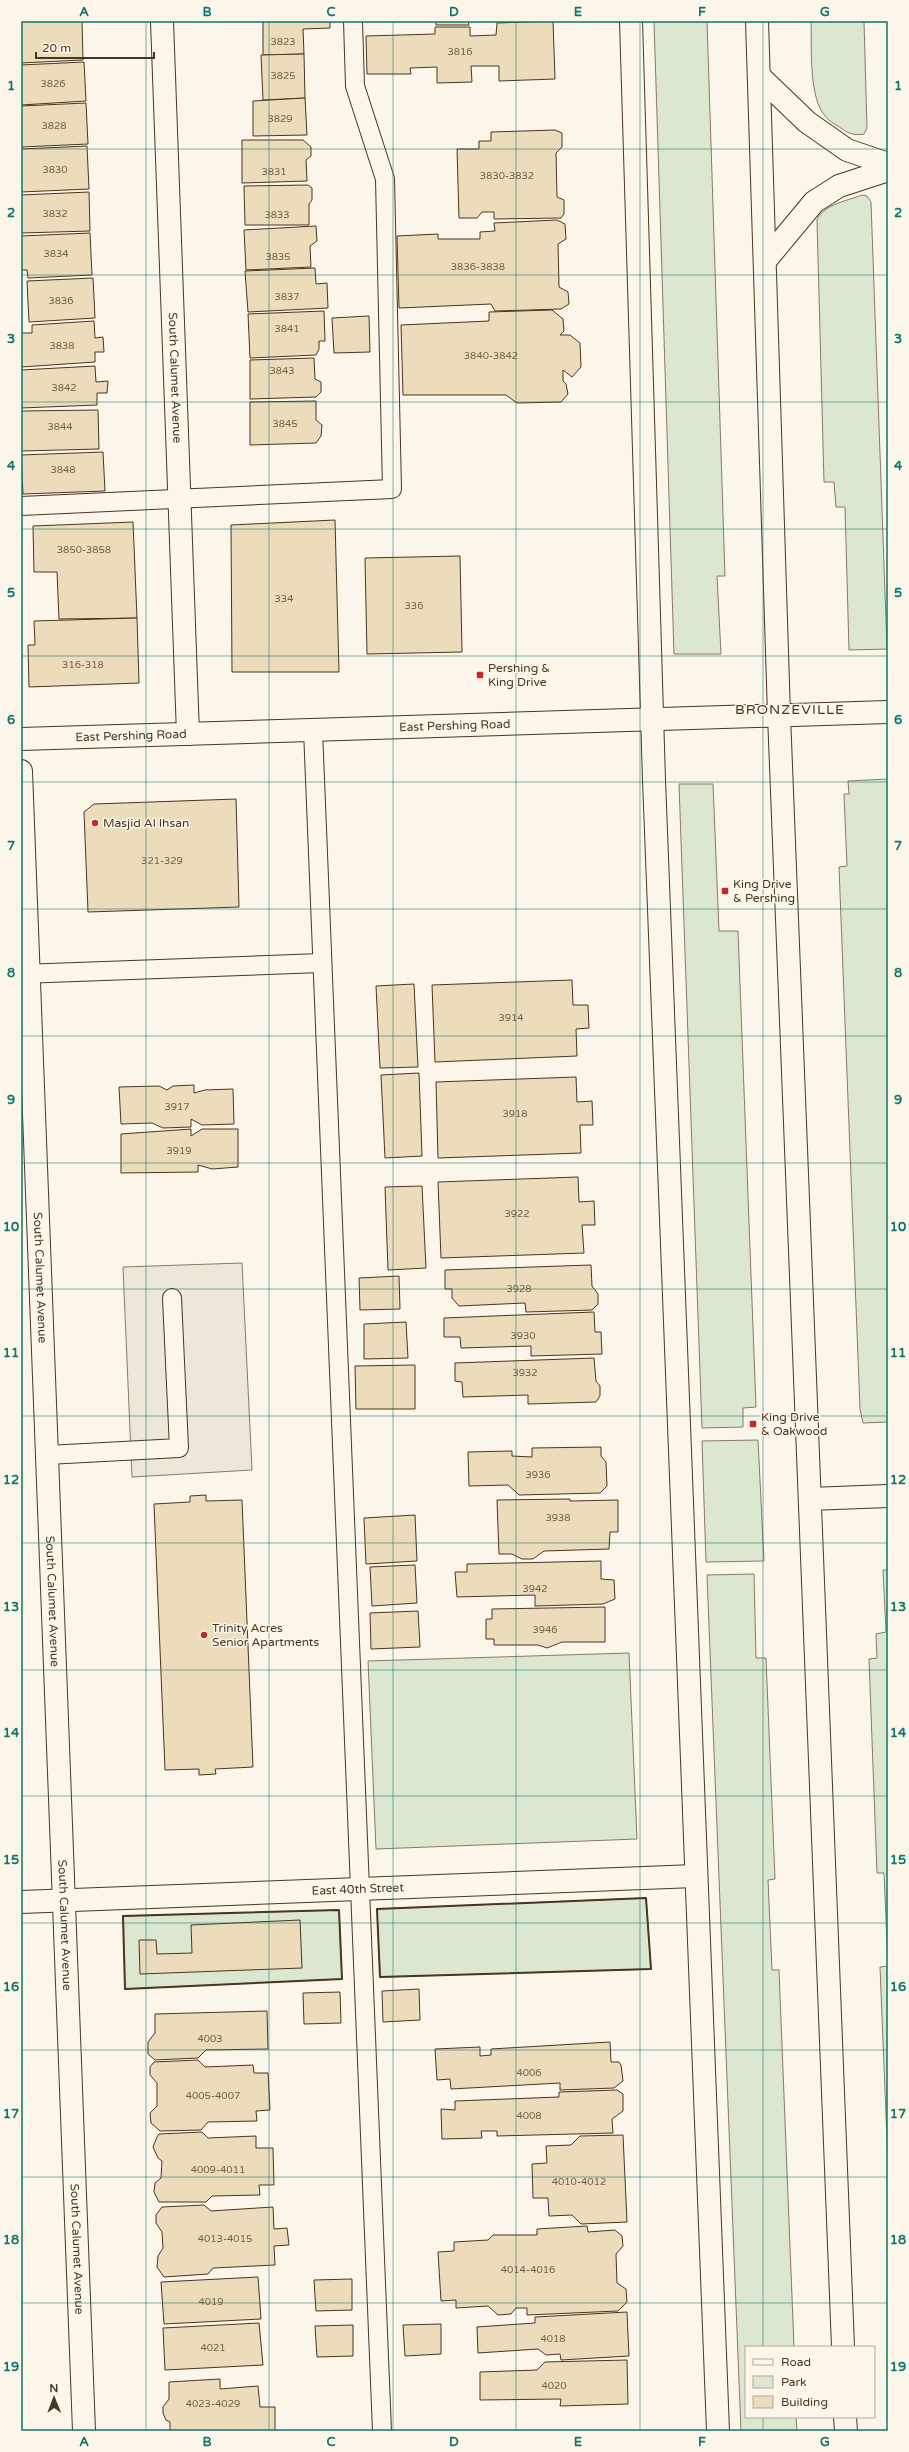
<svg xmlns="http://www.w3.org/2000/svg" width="909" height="2452" font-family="'Varela Round',sans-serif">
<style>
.green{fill:#dce7d0;stroke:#887966}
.parking{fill:#ede7d9;stroke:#887966}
.building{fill:#ecdcbc;stroke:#4a3520}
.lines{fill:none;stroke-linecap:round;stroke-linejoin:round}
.service-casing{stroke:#4a3520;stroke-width:20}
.minor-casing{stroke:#4a3520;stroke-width:24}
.tertiary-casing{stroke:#4a3520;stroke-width:24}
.secondary-casing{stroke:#4a3520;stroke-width:24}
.service{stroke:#fbf6e9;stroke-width:18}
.minor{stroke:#fbf6e9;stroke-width:22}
.tertiary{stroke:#fbf6e9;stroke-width:22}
.secondary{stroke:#fbf6e9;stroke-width:22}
.wall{stroke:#4a3520;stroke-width:2}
.grid{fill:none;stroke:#0f766e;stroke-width:1;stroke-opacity:0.55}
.poi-dot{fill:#c62828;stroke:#fbf6e9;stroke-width:1.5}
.labels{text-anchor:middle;stroke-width:3;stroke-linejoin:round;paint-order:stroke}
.number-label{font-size:10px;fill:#725f47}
.street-label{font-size:12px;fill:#4a3520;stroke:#fbf6e9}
.poi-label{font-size:12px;fill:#4a3520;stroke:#fbf6e9;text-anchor:start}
.quarter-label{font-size:14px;letter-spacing:1px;fill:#4a3520;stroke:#fbf6e9}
.neatline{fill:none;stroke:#0f766e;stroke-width:1.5}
.grid-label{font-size:13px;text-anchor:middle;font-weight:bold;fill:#0f766e}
</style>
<rect width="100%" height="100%" fill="#fbf6e9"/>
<!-- green -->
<g class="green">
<polygon points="654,21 707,21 725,576 717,576 721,654 674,654"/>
<path d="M811 21H864L867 128 864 134C853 136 847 133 838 126 834 124 829 121 826 117 808 98 812 47 811 21Z"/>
<path d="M862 195 867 196 871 202 887 649 849 650 845 507H836L834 482H824L817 220C824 204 847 201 862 195Z"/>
<polygon points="888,779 888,1422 863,1423 860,1409 839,867 847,866 844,794 849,794 848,781"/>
<polygon points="679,784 713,784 719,931 738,931 756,1407 743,1408 743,1427 702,1428"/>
<polygon points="758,1440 764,1561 706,1562 702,1441"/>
<polygon points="883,1570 888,1570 888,2165 880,1967 888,1966 884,1873 877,1873 869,1659 877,1658 876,1634 886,1632"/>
<polygon points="754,1574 756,1658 766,1658 775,1879 768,1880 772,1970 779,1970 794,2347 746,2347 746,2417 796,2417 797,2431 741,2431 707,1575"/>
<polygon points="629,1653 637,1839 376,1849 368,1661"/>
<polygon points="646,1898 651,1969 380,1977 377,1909"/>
<polygon points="339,1910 342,1979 125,1989 123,1916"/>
</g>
<!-- parking -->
<polygon class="parking" points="242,1263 252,1470 132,1477 123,1267"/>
<!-- building -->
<g class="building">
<polygon points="21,21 82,21 83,60 21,63"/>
<polygon points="263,21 330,21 330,28 303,29 304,54 263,55"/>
<polygon points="436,21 468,21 469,25 436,25"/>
<polygon points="553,21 555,79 499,81 499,66 471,66 472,82 437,83 437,67 410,68 411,74 367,74 366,36 435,34 435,27 470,27 470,36 496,35 497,23"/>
<polygon points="304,54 305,98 263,100 261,55"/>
<polygon points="84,62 86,101 21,105 21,65"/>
<polygon points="305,98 307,135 253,136 253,101"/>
<polygon points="86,103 88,144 21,147 21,106"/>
<polygon points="555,130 562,133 562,147 556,153 557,197 564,200 564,214 561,218 494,219 494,212 482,212 477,218 459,218 457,149 479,149 479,141 491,141 491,132"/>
<polygon points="242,140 303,140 311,147 311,156 306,160 307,181 242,183"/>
<polygon points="87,146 89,189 21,192 21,149"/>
<polygon points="308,185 312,188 312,200 309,204 309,225 245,225 244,186"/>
<polygon points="89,192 90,231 21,233 21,195"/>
<polygon points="557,220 565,224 566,239 558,244 559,287 568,292 569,304 561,309 495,311 491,304 399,308 397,236 438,234 438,239 480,239 480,232 495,231 494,223"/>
<polygon points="316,226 317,241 310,246 311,267 246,270 244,230"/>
<polygon points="90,233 92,275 28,278 27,270 21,270 21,236"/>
<polygon points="315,268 316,284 327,283 328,308 248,312 245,271"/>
<polygon points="93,278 95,318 29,322 27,281"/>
<polygon points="552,310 563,319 564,331 560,335 570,335 580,343 581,367 572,377 563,370 563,381 566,384 568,394 561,402 517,403 506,395 403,395 401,325 489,321 489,312"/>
<polygon points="324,311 325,341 319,341 319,349 316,355 250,358 248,314"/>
<polygon points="369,316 370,352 334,353 332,318"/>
<polygon points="94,321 95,338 103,337 104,352 95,352 95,362 21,367 21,333 32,333 32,325"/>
<polygon points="314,358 315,379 321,382 321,392 316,397 250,399 250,360"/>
<polygon points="95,366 96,382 108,381 107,393 97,393 97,405 21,408 21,370"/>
<polygon points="316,401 316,420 322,425 321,436 316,443 250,445 250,402"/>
<polygon points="98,410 99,449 21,451 21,411"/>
<polygon points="103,452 105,491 23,494 21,455"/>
<polygon points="335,520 339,672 232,672 231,525"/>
<polygon points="133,522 137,618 59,619 57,572 34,572 33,526"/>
<polygon points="460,556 462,652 367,654 365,558"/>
<polygon points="137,618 139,683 29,687 28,645 35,645 34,621"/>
<polygon points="236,799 239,907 88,912 84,812 94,804"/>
<polygon points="572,980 573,1005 588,1005 589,1028 576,1029 577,1056 435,1062 432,985"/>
<polygon points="414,984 418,1067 380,1068 376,986"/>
<polygon points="419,1073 422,1156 385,1158 381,1075"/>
<polygon points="576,1077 577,1102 592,1101 593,1125 580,1125 581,1153 438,1158 436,1082"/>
<polygon points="194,1085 194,1093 205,1090 233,1089 234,1124 202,1125 191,1119 191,1127 163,1128 152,1123 121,1124 119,1087 159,1086 167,1090 173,1086"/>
<polygon points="191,1129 191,1136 202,1129 238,1129 238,1167 212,1169 198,1165 198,1172 121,1173 121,1134"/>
<polygon points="578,1177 579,1202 594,1201 595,1225 582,1225 584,1253 441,1258 438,1182"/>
<polygon points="422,1186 426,1268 388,1270 385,1187"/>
<polygon points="591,1265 592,1286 598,1294 598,1304 592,1310 526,1312 525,1303 459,1306 452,1298 452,1289 445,1289 445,1270"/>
<polygon points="399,1276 400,1309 360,1310 359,1278"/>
<polygon points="594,1312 595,1332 601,1332 602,1354 531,1356 531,1346 461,1348 460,1337 444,1337 444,1318"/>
<polygon points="406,1322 408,1358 364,1359 364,1324"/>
<polygon points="594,1358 596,1381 600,1386 600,1396 596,1402 528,1404 528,1395 463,1397 462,1382 455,1381 455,1363"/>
<polygon points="415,1365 415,1409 356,1409 355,1366"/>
<polygon points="601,1447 601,1456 606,1462 607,1486 600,1493 519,1495 508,1485 469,1486 468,1452 512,1451 512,1456 532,1457 532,1448"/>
<polygon points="206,1495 206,1501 242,1500 253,1767 215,1769 216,1774 199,1775 199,1769 165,1770 154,1504 190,1502 190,1496"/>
<polygon points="570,1499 570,1501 618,1500 618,1532 610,1532 609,1549 544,1551 533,1559 522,1559 512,1554 499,1554 497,1500"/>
<polygon points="415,1515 417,1561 366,1564 364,1518"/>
<polygon points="601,1561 601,1579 614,1580 615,1599 603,1604 535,1606 535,1595 457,1597 455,1572 467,1572 467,1564"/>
<polygon points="415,1565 417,1603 372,1606 370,1567"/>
<polygon points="605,1607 605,1642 562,1642 547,1648 538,1645 494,1645 494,1639 486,1639 486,1619 492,1619 492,1609"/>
<polygon points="418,1611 420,1647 371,1649 370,1613"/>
<polygon points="300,1920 302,1968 140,1974 139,1940 156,1940 157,1954 192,1953 191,1925"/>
<polygon points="419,1989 420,2020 383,2022 382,1991"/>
<polygon points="340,1992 341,2023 304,2024 303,1993"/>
<polygon points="267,2011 268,2049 206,2050 198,2058 155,2060 148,2054 148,2042 155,2033 155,2014"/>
<polygon points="610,2042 611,2062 619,2062 621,2065 623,2081 614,2088 560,2090 560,2083 451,2089 450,2079 437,2080 435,2049 480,2047 480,2056 491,2055 491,2049"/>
<polygon points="198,2060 205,2067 253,2065 254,2073 268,2073 270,2110 256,2111 257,2121 208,2122 201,2130 160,2131 151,2123 150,2113 157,2106 157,2083 150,2075 150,2067 154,2062"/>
<polygon points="617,2090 623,2094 623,2111 612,2119 613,2133 497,2136 497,2131 481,2131 482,2138 442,2139 441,2109 455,2110 455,2101 559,2097 559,2092"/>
<polygon points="202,2132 208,2138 256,2136 256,2148 273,2148 274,2185 259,2185 260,2195 212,2196 206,2202 159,2202 154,2192 155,2183 161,2178 162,2161 158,2158 153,2147 157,2137 159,2134"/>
<polygon points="623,2135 627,2222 581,2224 572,2215 549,2216 548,2198 533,2198 532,2164 547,2163 546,2146 571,2145 580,2136"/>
<polygon points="204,2205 211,2211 273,2207 274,2229 287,2228 289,2245 274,2246 275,2265 213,2268 208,2274 164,2277 157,2267 158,2256 163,2248 162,2232 156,2223 156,2215 162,2207"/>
<polygon points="587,2226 588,2232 615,2230 622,2236 623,2246 616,2254 617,2283 626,2289 627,2302 618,2311 527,2315 527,2308 516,2308 511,2314 498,2315 488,2306 456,2308 456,2300 441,2301 438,2252 454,2251 454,2242 488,2240 493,2235 537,2235 537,2229"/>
<polygon points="258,2277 261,2319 164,2324 161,2282"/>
<polygon points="352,2279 352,2310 316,2311 314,2280"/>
<polygon points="627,2312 629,2356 561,2360 560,2354 546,2355 538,2349 478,2353 477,2327 535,2323 535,2317"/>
<polygon points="259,2323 263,2365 165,2370 163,2328"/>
<polygon points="441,2324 441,2354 405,2356 403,2325"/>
<polygon points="353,2325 353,2356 317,2357 315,2326"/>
<polygon points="627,2360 628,2404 560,2406 561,2399 480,2400 480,2372 537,2370 545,2362"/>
<polygon points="220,2379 220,2389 258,2386 260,2407 275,2407 275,2431 170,2431 170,2422 166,2420 163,2413 163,2407 169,2399 169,2382"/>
</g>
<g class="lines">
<!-- service casing -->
<g class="service-casing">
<g id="service">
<polyline points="21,506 392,489 385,179 355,86 353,21"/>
<polyline points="313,730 382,2431"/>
<polyline points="21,974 321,963"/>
<polyline points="47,1455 179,1448 172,1298"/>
</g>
</g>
<!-- minor casing -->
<g class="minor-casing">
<g id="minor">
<path id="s1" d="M162 21 188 734"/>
<polyline points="631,21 654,780 718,2431"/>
<path id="s2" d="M21 771 84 2431"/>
<path id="s3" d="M21 1902 695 1876"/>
</g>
</g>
<!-- tertiary casing -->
<g class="tertiary-casing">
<g id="tertiary">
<polyline points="757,21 779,715 843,2347"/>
<polyline points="759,76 807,122 847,150 888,164"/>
<polyline points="765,261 814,202 839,186 888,170"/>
<polyline points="810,1499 888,1496"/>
<polyline points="845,2417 846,2431"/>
</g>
</g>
<!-- secondary casing -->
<g class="secondary-casing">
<g id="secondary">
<path id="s4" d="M21 739 888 712"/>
</g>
</g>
<!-- service -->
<use href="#service" class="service"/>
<!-- minor -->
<use href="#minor" class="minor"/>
<!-- tertiary -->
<use href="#tertiary" class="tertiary"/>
<!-- secondary -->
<use href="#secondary" class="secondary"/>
<!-- wall -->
<g class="wall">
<polygon points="646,1898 651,1969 380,1977 377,1909"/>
<polygon points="339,1910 342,1979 125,1989 123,1916"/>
</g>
</g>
<!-- grid -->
<path class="grid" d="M146 21V2431M269 21V2431M393 21V2431M516 21V2431M640 21V2431M763 21V2347M21 149H888M21 275H888M21 402H888M21 529H888M21 656H888M21 782H888M21 909H888M21 1036H888M21 1163H888M21 1289H888M21 1416H888M21 1543H888M21 1670H888M21 1796H888M21 1923H888M21 2050H888M21 2177H888M21 2303H888M763 2417V2431"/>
<!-- markers -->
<g class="poi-dot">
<rect x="476" y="671" width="8" height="8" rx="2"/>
<circle cx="95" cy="823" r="4"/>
<rect x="721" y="887" width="8" height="8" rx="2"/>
<rect x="749" y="1420" width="8" height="8" rx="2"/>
<circle cx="204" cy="1635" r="4"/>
</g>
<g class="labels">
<!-- number labels -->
<g class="number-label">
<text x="283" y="45">3823</text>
<text x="460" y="55">3816</text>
<text x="283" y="79">3825</text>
<text x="53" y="87">3826</text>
<text x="280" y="122">3829</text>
<text x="54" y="129">3828</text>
<text x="55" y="173">3830</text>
<text x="274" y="175">3831</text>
<text x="507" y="179">3830-3832</text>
<text x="55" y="217">3832</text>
<text x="277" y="218">3833</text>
<text x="56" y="257">3834</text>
<text x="278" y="260">3835</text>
<text x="478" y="270">3836-3838</text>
<text x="287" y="300">3837</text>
<text x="61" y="304">3836</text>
<text x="287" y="332">3841</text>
<text x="62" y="349">3838</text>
<text x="491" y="359">3840-3842</text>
<text x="282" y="374">3843</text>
<text x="64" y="391">3842</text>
<text x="285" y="427">3845</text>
<text x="60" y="430">3844</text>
<text x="63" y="473">3848</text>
<text x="84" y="553">3850-3858</text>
<text x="284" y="602">334</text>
<text x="414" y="609">336</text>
<text x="83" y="668">316-318</text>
<text x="162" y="864">321-329</text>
<text x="511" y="1021">3914</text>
<text x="177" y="1110">3917</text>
<text x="515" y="1117">3918</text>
<text x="179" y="1154">3919</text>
<text x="517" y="1217">3922</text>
<text x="519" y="1292">3928</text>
<text x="523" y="1339">3930</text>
<text x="525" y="1376">3932</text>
<text x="538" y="1478">3936</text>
<text x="558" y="1521">3938</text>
<text x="535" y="1592">3942</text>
<text x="545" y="1633">3946</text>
<text x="210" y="2042">4003</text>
<text x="529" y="2076">4006</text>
<text x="213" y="2099">4005-4007</text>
<text x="529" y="2119">4008</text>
<text x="218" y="2173">4009-4011</text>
<text x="579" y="2185">4010-4012</text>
<text x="225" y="2242">4013-4015</text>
<text x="528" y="2273">4014-4016</text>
<text x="211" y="2305">4019</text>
<text x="553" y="2342">4018</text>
<text x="213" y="2351">4021</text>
<text x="554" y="2389">4020</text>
<text x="213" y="2407">4023-4029</text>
</g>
<!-- street labels -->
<g class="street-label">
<text dy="4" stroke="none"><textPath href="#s1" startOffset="357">South Calumet Avenue</textPath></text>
<text dy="4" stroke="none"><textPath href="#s4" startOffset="434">East Pershing Road</textPath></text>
<text dy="4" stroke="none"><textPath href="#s4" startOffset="110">East Pershing Road</textPath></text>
<text dy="4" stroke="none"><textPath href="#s2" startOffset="507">South Calumet Avenue</textPath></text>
<text dy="4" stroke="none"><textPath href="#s2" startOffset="831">South Calumet Avenue</textPath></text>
<text dy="4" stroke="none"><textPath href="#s3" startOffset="337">East 40th Street</textPath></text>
<text dy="4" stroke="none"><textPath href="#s2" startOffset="1155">South Calumet Avenue</textPath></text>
<text dy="4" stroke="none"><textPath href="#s2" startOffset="1479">South Calumet Avenue</textPath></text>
</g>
<!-- poi labels -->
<g class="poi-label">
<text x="488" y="672">Pershing &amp;<tspan x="488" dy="14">King Drive</tspan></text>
<text x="103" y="827">Masjid Al Ihsan</text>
<text x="733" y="888">King Drive<tspan x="733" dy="14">&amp; Pershing</tspan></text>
<text x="761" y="1421">King Drive<tspan x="761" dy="14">&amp; Oakwood</tspan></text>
<text x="212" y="1632">Trinity Acres<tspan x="212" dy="14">Senior Apartments</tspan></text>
</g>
<!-- quarter labels -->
<g class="quarter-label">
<text x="790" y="714">BRONZEVILLE</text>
</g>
</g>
<!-- border -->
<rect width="909" height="2452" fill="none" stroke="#fbf6e9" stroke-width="44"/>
<!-- legend -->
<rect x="745" y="2346" width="130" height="72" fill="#fbf6e9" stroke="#b4a999"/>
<rect x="753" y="2359" width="20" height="6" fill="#fbf6e9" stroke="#b4a999"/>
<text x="781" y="2366" font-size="12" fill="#4a3520">Road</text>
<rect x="753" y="2376" width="20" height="12" fill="#dce7d0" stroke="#b4a999"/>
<text x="781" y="2386" font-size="12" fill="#4a3520">Park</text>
<rect x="753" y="2396" width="20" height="12" fill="#ecdcbc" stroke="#b4a999"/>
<text x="781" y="2406" font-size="12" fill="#4a3520">Building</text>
<!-- north arrow -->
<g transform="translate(54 2398) rotate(359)" stroke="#fbf6e9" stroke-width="3" paint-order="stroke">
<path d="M0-3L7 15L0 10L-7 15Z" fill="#4a3520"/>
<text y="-6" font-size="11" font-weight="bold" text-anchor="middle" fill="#4a3520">N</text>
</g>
<!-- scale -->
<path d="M36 52v6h118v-6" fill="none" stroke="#4a3520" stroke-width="2"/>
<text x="42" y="52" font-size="12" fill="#4a3520" stroke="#fbf6e9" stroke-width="3" paint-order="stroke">20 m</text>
<rect x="22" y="22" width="865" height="2408" class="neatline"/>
<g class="grid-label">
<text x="84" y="16">A</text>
<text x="207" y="16">B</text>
<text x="331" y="16">C</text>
<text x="454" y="16">D</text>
<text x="578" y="16">E</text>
<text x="702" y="16">F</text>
<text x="825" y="16">G</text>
<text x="11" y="90">1</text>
<text x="898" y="90">1</text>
<text x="11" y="217">2</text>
<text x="898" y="217">2</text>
<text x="11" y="343">3</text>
<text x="898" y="343">3</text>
<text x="11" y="470">4</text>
<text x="898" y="470">4</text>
<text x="11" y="597">5</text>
<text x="898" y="597">5</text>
<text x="11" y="724">6</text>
<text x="898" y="724">6</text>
<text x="11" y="850">7</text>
<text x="898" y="850">7</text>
<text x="11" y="977">8</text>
<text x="898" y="977">8</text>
<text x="11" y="1104">9</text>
<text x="898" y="1104">9</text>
<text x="11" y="1231">10</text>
<text x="898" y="1231">10</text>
<text x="11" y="1357">11</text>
<text x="898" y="1357">11</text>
<text x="11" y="1484">12</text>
<text x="898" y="1484">12</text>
<text x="11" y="1611">13</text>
<text x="898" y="1611">13</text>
<text x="11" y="1737">14</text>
<text x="898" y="1737">14</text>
<text x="11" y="1864">15</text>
<text x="898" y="1864">15</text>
<text x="11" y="1991">16</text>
<text x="898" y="1991">16</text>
<text x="11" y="2118">17</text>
<text x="898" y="2118">17</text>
<text x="11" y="2244">18</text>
<text x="898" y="2244">18</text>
<text x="11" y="2371">19</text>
<text x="898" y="2371">19</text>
<text x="84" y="2446">A</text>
<text x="207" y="2446">B</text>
<text x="331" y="2446">C</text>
<text x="454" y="2446">D</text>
<text x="578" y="2446">E</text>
<text x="702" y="2446">F</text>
<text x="825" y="2446">G</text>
</g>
</svg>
